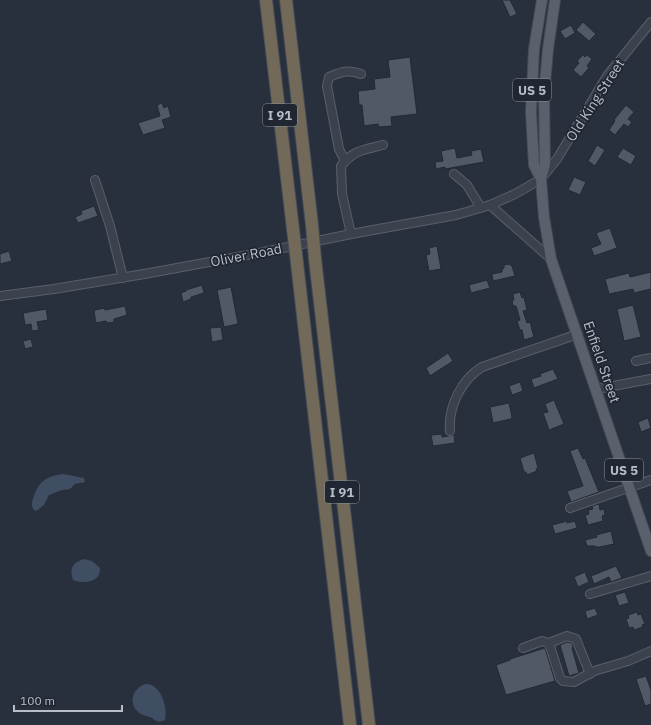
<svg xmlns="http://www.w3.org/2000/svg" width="651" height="725" font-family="'IBM Plex Sans',sans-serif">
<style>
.water{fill:#404e64}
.building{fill:#515967;stroke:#222934}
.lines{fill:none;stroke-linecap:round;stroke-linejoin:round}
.minor-casing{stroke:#59606b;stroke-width:10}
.major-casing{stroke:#454b56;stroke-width:12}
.highway-casing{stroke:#464d58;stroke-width:14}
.minor{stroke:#3b424d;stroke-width:8}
.major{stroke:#5a616d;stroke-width:10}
.highway{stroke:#726959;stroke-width:12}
.highway-bridge-casing{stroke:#464d58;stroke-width:14;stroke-linecap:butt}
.highway-bridge{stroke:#726959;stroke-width:12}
.labels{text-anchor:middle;stroke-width:3.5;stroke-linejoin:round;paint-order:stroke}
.shield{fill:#202732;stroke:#8a919b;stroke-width:1}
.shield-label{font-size:13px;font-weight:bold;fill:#b8bec8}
.street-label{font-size:14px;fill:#b8bec8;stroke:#202732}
</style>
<rect width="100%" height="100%" fill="#28303d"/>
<!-- water -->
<g class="water">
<path d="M63 474 84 478 85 482 75 484 70 489 62 490 49 495 44 505 36 511 33 509C31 504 32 501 34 496 39 481 47 476 63 474Z"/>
<path d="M84 559 92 561 100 568C101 583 83 584 73 580 69 567 73 563 84 559Z"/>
<path d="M145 684C161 683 168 708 165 720 158 724 156 720 150 717 148 716 144 716 141 714 128 706 131 689 145 684Z"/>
</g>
<!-- building -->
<g class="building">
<polygon points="502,0 510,0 517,14 510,17"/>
<polygon points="583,22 596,34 589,41 576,30"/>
<polygon points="571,25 575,33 565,39 560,31"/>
<polygon points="583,55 585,57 587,55 592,59 587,66 589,68 581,77 573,70 579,63 577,61"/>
<polygon points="410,57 417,114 391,117 392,126 379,127 378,124 364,126 362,105 359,105 358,91 375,89 374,79 390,77 388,60"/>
<polygon points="162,103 164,108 168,106 171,117 162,120 165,128 143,135 138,123 160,116 157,105"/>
<polygon points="626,105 634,112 628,119 632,122 628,127 624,124 615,135 609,130 615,121 614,120"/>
<polygon points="597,145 605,150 595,166 588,161"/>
<polygon points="455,148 457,158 472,155 471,151 481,149 484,162 445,169 445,167 436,169 435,162 443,161 441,151"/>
<polygon points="623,148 636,156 631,165 617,157"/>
<polygon points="574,177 586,182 580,195 568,190"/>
<polygon points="94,206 98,216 78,223 75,217 82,214 81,211"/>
<polygon points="610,228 617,248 594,256 591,248 601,244 596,233"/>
<polygon points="437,246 441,269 429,271 426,255 430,254 429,248"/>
<polygon points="9,251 12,261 0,264 0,254"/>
<polygon points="510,264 511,266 512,266 515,276 493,281 492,274 502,272 502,269 504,268 504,265"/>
<polygon points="651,272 651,289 634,293 633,289 609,294 605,279 629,273 630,277"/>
<polygon points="487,280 490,288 471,293 469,285"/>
<polygon points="202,285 204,293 191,297 191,299 183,302 181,293 186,291 186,290"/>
<polygon points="231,287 238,324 224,327 217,290"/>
<polygon points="520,292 522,298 524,297 527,310 523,311 527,323 530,322 534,337 524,340 522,330 520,330 517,321 520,320 516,306 513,306 512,300 514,300 513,294"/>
<polygon points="633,305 641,337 624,341 617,309"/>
<polygon points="125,306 127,315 114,319 114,322 107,323 106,321 96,323 94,312 95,310 105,308 105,310"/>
<polygon points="46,309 48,320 37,322 39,330 32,331 31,324 25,325 23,313"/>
<polygon points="221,327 223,340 212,342 210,328"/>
<polygon points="31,339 33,347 25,349 23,341"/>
<polygon points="448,353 453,361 430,376 426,368"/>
<polygon points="553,369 558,379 534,388 531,379 541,376 540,374"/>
<polygon points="520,382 523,391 512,395 509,386"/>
<polygon points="554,400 564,424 549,430 543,413 548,412 545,404"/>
<polygon points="509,403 512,417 511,419 493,423 490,407"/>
<polygon points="648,418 651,428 641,432 638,422"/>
<polygon points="442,434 442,437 454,435 455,443 433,446 431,435"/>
<polygon points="578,448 583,459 585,458 599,492 571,502 567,491 583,486 570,451"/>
<polygon points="534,453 538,468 536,469 537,471 527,475 526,472 524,472 520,458"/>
<polygon points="599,504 600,510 604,509 605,515 602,516 603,521 588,525 585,515 589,514 588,510 593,509 592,506"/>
<polygon points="567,521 567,523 575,521 577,528 555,534 552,525"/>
<polygon points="611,531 614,544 600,547 596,547 595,546 587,546 585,540 597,537 596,535"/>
<polygon points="616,566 622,578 611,582 609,577 594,584 591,576"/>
<polygon points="585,572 589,582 578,587 574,577"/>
<polygon points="625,592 629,603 619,606 615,595"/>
<polygon points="595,608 598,615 587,619 585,611"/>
<polygon points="637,612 638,615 641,614 645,624 642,625 643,627 634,630 633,627 629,628 626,619 629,618 628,615"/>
<polygon points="567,642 572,643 573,647 572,648 579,673 569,676 560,645"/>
<polygon points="545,648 555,681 506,695 496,665 510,660 510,659"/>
<polygon points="646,676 651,690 651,704 645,706 636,679"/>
</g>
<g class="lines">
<!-- minor casing -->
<g class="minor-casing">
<g id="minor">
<path d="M345 161 339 149 327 86 329 77C342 72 347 69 361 74"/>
<polyline points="454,174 467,185 481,208"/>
<polyline points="95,180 110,226 123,278"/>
<polyline points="490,205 551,259"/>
<path d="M351 234 342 194 341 166C354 150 363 150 383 145"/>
<polyline points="0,296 54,289 144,274 264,252 351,234 456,215 490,205 515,194 541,179 557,159 607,76 651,22"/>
<polyline points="636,361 651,358"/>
<polyline points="597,389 651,379"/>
<path d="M450 431C448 407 461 380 482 367L578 334"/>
<polyline points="570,508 651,480"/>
<polyline points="590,594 651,576"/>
<polyline points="549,643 560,678 563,681 574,682 594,671 628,661 651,651"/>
<polyline points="523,648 542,641 549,643 567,636 576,639 590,674"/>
</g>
</g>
<!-- major casing -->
<g class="major-casing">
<g id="major">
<polyline points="555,0 548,49 544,94 545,164 541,179 544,217 551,259 651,551"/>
<polyline points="541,179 534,165 531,112 534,49 542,0"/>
</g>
</g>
<!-- highway casing -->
<g class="highway-casing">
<g id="highway">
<polyline points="266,0 293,229"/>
<polyline points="286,0 312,225"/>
<polyline points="315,259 369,725"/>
<polyline points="297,263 350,725"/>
</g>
</g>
<!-- minor -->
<use href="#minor" class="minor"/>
<!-- major -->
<use href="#major" class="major"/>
<!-- highway -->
<use href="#highway" class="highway"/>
<!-- highway-bridge casing -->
<g class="highway-bridge-casing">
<g id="highway-bridge">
<polyline points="312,225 315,259"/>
<polyline points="293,229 297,263"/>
</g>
</g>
<!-- highway-bridge -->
<use href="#highway-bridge" class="highway-bridge"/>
</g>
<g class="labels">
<!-- shield labels -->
<g class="shield">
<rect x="513" y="79" width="38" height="22" rx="3"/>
<rect x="263" y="104" width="34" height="22" rx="3"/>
<rect x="605" y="459" width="38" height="22" rx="3"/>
<rect x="325" y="481" width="34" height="22" rx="3"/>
</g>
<g class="shield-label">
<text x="532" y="95">US 5</text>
<text x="280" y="120">I 91</text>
<text x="624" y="475">US 5</text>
<text x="342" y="497">I 91</text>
</g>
<!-- street labels -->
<g class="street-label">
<text transform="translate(595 100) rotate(-57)" y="5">Old King Street</text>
<text transform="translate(246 255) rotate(-11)" y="5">Oliver Road</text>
<text transform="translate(602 362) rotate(71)" y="5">Enfield Street</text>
</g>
</g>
<!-- scale -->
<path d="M14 705v6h108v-6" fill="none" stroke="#b8bec8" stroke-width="2"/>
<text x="20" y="705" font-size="12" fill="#b8bec8" stroke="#202732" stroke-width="3" paint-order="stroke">100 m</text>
</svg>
